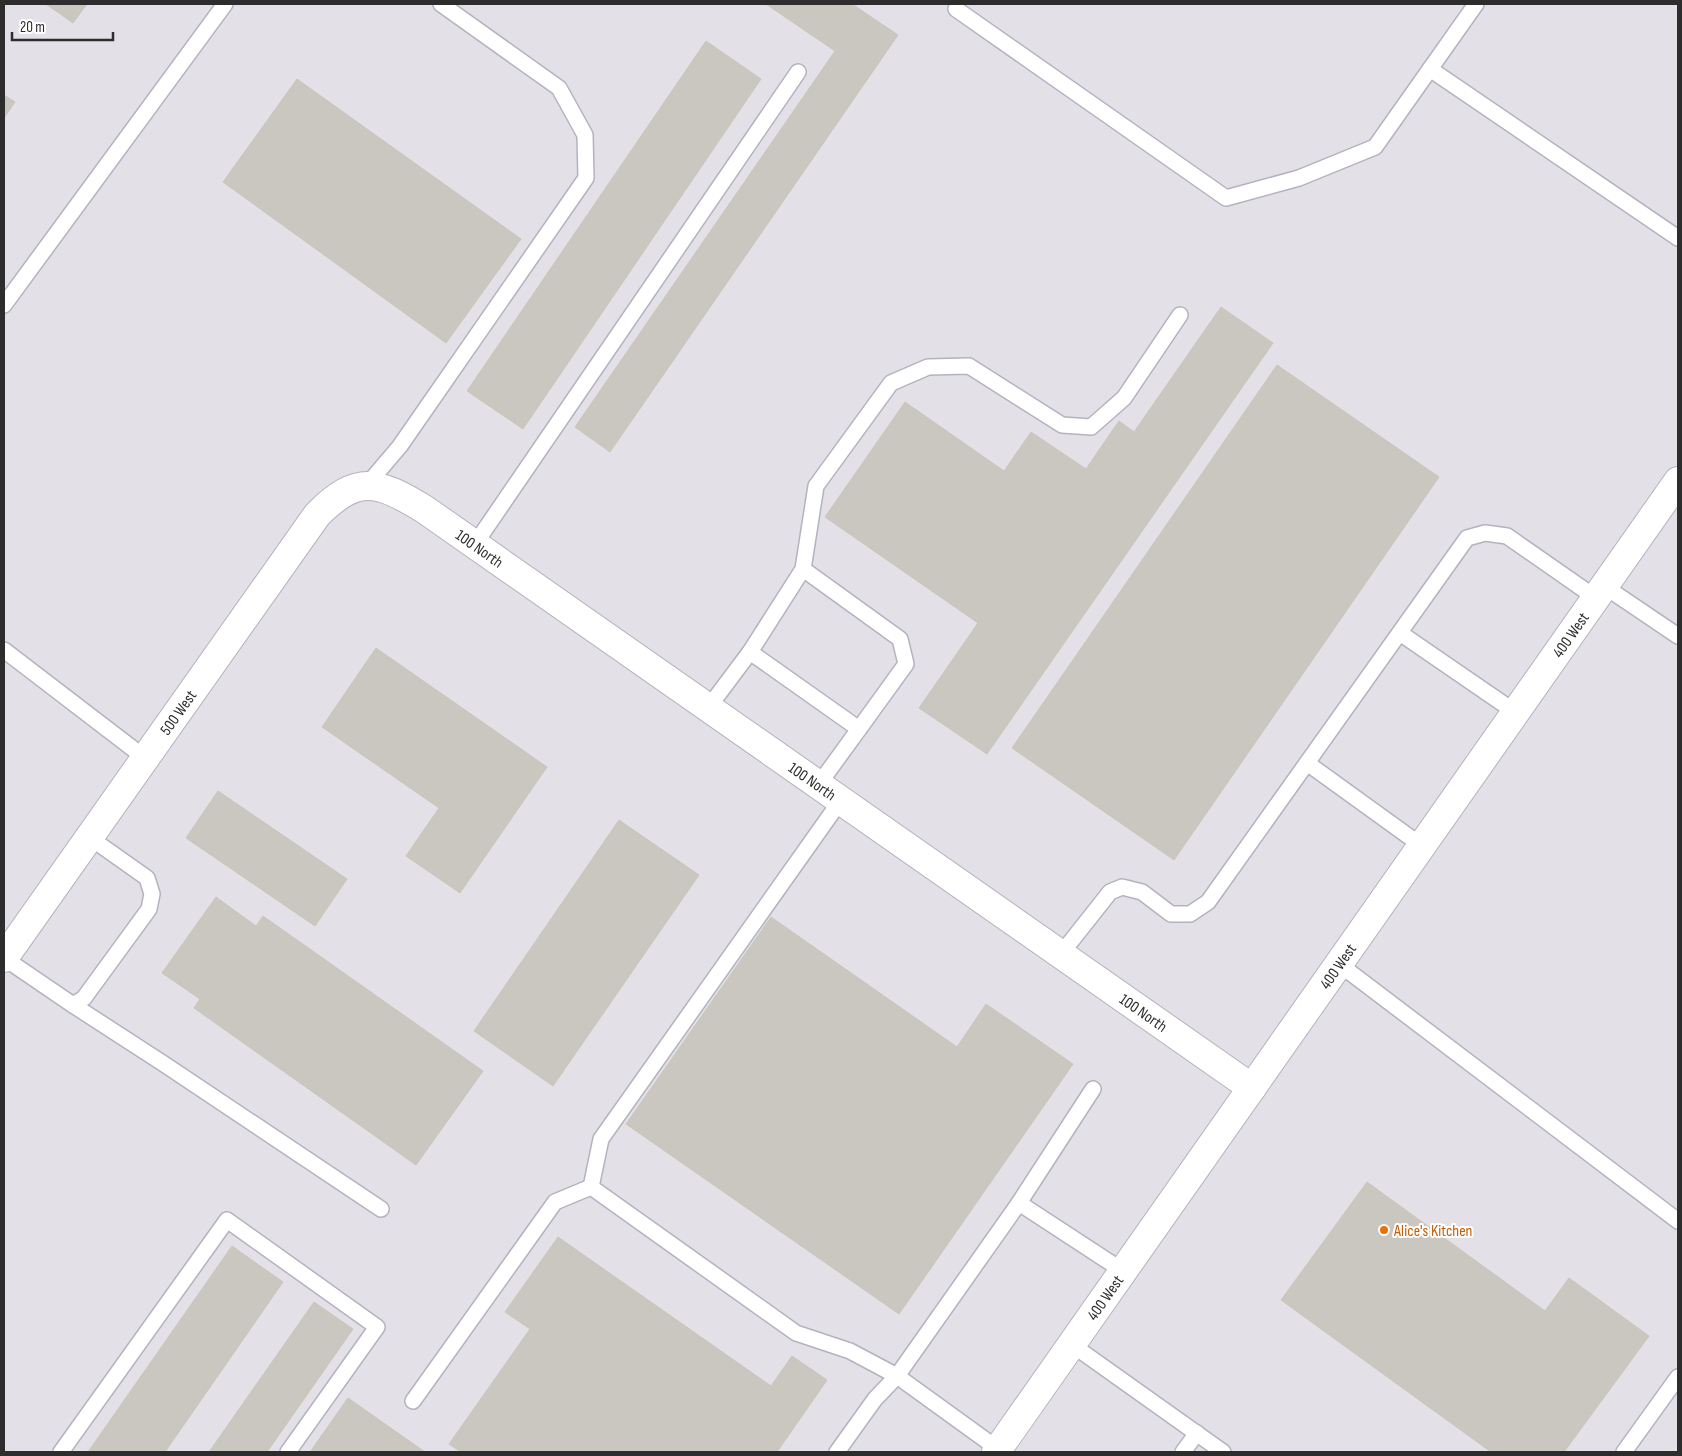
<svg xmlns="http://www.w3.org/2000/svg" width="1682" height="1456" font-family="'Sofia Sans Condensed',sans-serif">
<style>
.industrial{fill:#e3e0e7}
.building{fill:#c9c7bf;stroke:#c9c7b9}
.lines{fill:none;stroke-linecap:round;stroke-linejoin:round}
.service-casing{stroke:#b3b3bf;stroke-width:18}
.minor-casing{stroke:#b3b3bf;stroke-width:30}
.tertiary-casing{stroke:#b3b3bf;stroke-width:30}
.service{stroke:#fff;stroke-width:15}
.minor{stroke:#fff;stroke-width:28}
.tertiary{stroke:#fff;stroke-width:28}
.food-dot{fill:#e8710a;stroke:#fff;stroke-width:2}
.labels{text-anchor:middle;stroke-width:4;stroke-linejoin:round;paint-order:stroke}
.street-label{font-size:16px;fill:#2d2d2d;stroke:#fff}
.food-label{font-size:16px;fill:#c56008;stroke:#fff;text-anchor:start}
</style>
<rect width="100%" height="100%" fill="#eeeae0"/>
<!-- industrial -->
<rect class="industrial" x="4" y="4" width="1674" height="1448"/>
<!-- building -->
<g class="building">
<polygon points="46,4 87,4 73,23"/>
<polygon points="766,4 852,4 898,35 610,452 575,427 835,51"/>
<polygon points="706,41 761,79 523,429 467,391"/>
<polygon points="297,79 521,239 446,343 223,182"/>
<polygon points="4,95 15,102 4,118"/>
<polygon points="1221,307 1273,343 987,754 919,708 978,623 825,517 905,402 1004,471 1031,432 1086,469 1119,421 1134,432"/>
<polygon points="1277,365 1439,477 1174,860 1012,748"/>
<polygon points="376,648 547,767 460,893 406,856 439,808 322,727"/>
<polygon points="218,791 347,879 315,926 186,838"/>
<polygon points="619,820 699,875 553,1086 474,1031"/>
<polygon points="216,897 256,926 263,916 483,1071 416,1165 194,1008 200,999 162,973"/>
<polygon points="771,917 957,1047 986,1004 1073,1064 899,1314 626,1124"/>
<polygon points="1367,1182 1545,1311 1569,1278 1649,1336 1564,1452 1491,1452 1281,1300"/>
<polygon points="558,1237 771,1386 792,1356 827,1380 777,1452 461,1452 449,1444 530,1329 505,1312"/>
<polygon points="232,1246 283,1282 165,1452 88,1452"/>
<polygon points="314,1302 353,1329 267,1452 209,1452"/>
<polygon points="348,1398 425,1452 310,1452"/>
</g>
<g class="lines">
<!-- service casing -->
<g class="service-casing">
<g id="service">
<polyline points="956,9 1226,198 1299,178 1375,147 1476,4"/>
<polyline points="1430,69 1678,238"/>
<polyline points="4,305 225,4"/>
<polyline points="366,486 400,446 586,178 585,135 559,88 441,4"/>
<polyline points="475,544 798,72"/>
<polyline points="803,569 900,639 906,664 859,729"/>
<polyline points="1604,586 1678,636"/>
<polyline points="1400,633 1515,712"/>
<polyline points="4,650 145,758"/>
<polyline points="750,652 803,569 816,486 891,383 928,367 969,366 1062,425 1091,427 1124,398 1180,315"/>
<polyline points="708,708 750,652 859,729 819,784"/>
<polyline points="1307,763 1422,846"/>
<polyline points="841,800 601,1139 591,1187 796,1333 850,1351 897,1376 1019,1203"/>
<polyline points="1061,954 1110,892 1122,887 1142,892 1171,914 1190,914 1208,902 1467,538 1485,533 1507,536 1596,598"/>
<polyline points="4,958 73,1005 84,998 149,909 152,894 147,878 89,837"/>
<polyline points="1339,964 1678,1221"/>
<polyline points="73,1005 164,1064 381,1209"/>
<polyline points="1093,1089 1019,1203 1123,1271"/>
<polyline points="1071,1344 1223,1452"/>
<polyline points="413,1401 555,1202 591,1187"/>
<polyline points="61,1452 227,1220 377,1327 288,1452"/>
<polyline points="837,1452 875,1399 897,1376 998,1449"/>
<polyline points="1183,1452 1197,1433"/>
<polyline points="1624,1452 1678,1377"/>
</g>
</g>
<!-- minor casing -->
<g class="minor-casing">
<g id="minor">
<path id="s1" d="M4 958 317 515C357 474 378 481 424 509L1252 1088"/>
</g>
</g>
<!-- tertiary casing -->
<g class="tertiary-casing">
<g id="tertiary">
<path id="s2" d="M996 1452 1678 481"/>
</g>
</g>
<!-- service -->
<use href="#service" class="service"/>
<!-- minor -->
<use href="#minor" class="minor"/>
<!-- tertiary -->
<use href="#tertiary" class="tertiary"/>
</g>
<!-- markers -->
<circle class="food-dot" cx="1384" cy="1230" r="5"/>
<g class="labels">
<!-- street labels -->
<g class="street-label">
<text dy="6" stroke="none"><textPath href="#s1" startOffset="732">100 North</textPath></text>
<text dy="6" stroke="none"><textPath href="#s2" startOffset="999">400 West</textPath></text>
<text dy="6" stroke="none"><textPath href="#s1" startOffset="301">500 West</textPath></text>
<text dy="6" stroke="none"><textPath href="#s1" startOffset="1138">100 North</textPath></text>
<text dy="6" stroke="none"><textPath href="#s2" startOffset="594">400 West</textPath></text>
<text dy="6" stroke="none"><textPath href="#s1" startOffset="1542">100 North</textPath></text>
<text dy="6" stroke="none"><textPath href="#s2" startOffset="189">400 West</textPath></text>
</g>
<!-- food labels -->
<g class="food-label">
<text x="1394" y="1236">Alice's Kitchen</text>
</g>
</g>
<!-- border -->
<rect width="1682" height="1456" fill="none" stroke="#2d2d2d" stroke-width="10"/>
<!-- scale -->
<path d="M12 32v8h101v-8" fill="none" stroke="#2d2d2d" stroke-width="2.5"/>
<text x="20" y="32" font-size="15" fill="#2d2d2d" stroke="#ffffff" stroke-width="4" paint-order="stroke">20 m</text>
</svg>
